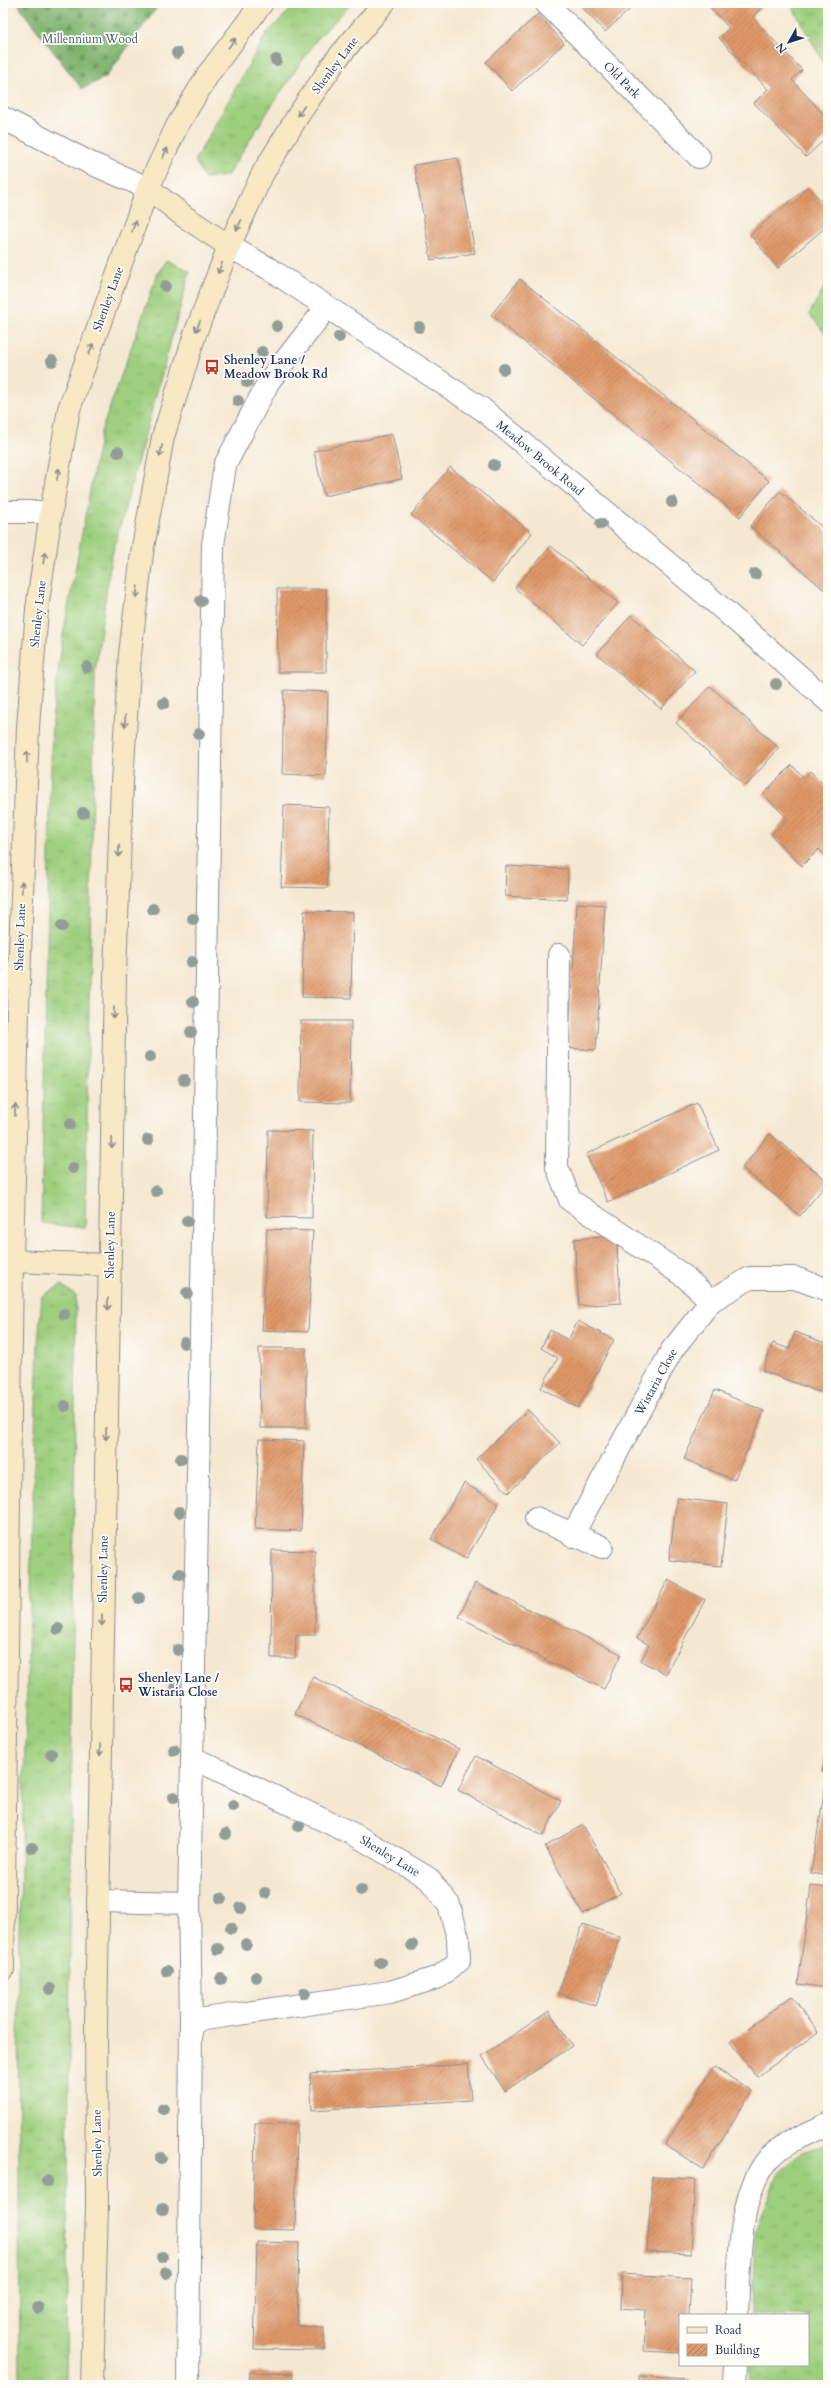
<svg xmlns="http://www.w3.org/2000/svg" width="831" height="2388" font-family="Cardo,serif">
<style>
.grass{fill:url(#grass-tufts);stroke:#5c7f6e}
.forest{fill:url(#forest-firs);stroke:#4c7066}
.park{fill:url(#park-crowns);stroke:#5c7f6e}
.building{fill:url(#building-hatch)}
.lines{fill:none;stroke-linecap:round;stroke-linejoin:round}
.service-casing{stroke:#888c98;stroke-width:24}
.minor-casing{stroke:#888c98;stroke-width:24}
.secondary-casing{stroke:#888c98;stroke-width:24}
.service{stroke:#fff;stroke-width:22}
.minor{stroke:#fff;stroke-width:22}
.secondary{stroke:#f8e8c3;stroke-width:22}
.tree{fill:#939d97}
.oneway{stroke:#8a8c90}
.labels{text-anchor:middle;stroke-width:3.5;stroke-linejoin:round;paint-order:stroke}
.park-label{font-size:12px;fill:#425f68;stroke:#fdfcf7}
.street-label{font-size:12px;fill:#1b2f5e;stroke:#fdfcf7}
.poi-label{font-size:12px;font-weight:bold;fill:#1b2f5e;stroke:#fdfcf7;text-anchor:start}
</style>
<defs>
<pattern id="grass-tufts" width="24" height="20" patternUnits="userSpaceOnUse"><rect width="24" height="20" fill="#9ecf7e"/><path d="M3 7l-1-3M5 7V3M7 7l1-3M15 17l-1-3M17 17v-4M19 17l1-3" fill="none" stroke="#88b26f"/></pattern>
<pattern id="forest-firs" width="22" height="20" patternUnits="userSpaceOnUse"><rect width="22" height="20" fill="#7eb26d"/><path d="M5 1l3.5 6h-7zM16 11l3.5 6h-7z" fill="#66915d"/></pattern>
<pattern id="park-crowns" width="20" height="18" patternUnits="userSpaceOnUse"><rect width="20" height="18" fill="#9ecf7e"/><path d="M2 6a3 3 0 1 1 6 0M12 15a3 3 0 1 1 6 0" fill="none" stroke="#88b26f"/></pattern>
<pattern id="building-hatch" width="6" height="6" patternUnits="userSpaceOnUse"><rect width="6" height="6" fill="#df9768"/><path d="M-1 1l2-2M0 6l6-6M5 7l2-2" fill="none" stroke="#b47c59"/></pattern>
</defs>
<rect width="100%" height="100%" fill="#fdfcf7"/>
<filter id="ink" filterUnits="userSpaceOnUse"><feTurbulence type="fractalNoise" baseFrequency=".025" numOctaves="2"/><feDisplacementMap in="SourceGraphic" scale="8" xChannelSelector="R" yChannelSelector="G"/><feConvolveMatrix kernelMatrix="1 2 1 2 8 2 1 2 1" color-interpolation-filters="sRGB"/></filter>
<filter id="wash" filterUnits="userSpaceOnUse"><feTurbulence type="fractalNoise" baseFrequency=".012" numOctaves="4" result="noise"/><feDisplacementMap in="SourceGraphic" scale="16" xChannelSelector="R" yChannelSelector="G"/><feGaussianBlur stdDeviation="0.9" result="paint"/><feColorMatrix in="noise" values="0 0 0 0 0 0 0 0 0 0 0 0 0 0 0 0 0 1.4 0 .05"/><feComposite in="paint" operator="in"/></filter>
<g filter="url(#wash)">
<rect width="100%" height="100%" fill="#f5e8d1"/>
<!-- grass -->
<g class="grass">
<polygon points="297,3 352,3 317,39 272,105 227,176 204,178 195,160 267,33"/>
<polygon points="166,260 190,271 111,559 95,671 85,1228 41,1223 52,720 63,635 101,432 158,273"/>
<polygon points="62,1285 76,1296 66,2385 20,2385 18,1964 38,1343 42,1296"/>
<polygon points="828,2144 828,2385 750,2385 750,2365 808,2365 808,2315 752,2315 755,2231 778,2173 802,2152"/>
</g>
<!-- forest -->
<polygon class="forest" points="18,3 160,3 106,77 82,89 22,11"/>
<!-- park -->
<g class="park">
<polygon points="790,3 828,3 828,70"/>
<polygon points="828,281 828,337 809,314"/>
</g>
<g id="blocks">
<!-- building -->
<g class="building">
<polygon points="578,3 637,3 605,32"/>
<polygon points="706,3 760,3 763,6 752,17 802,70 792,80 828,119 828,136 806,157 754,103 768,89 719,38 729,28"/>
<polygon points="538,14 564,43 512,91 486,62"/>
<polygon points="458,158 475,253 431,260 414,165"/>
<polygon points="808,186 828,209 828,225 778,268 750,235"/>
<polygon points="520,279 769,481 740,517 491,315"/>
<polygon points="392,434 402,479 324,496 314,451"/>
<polygon points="450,467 532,533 493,582 411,515"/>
<polygon points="780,491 828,532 828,593 750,526"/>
<polygon points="551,546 618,603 582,645 515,588"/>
<polygon points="277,589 326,589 326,672 278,672"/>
<polygon points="631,615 695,671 661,709 597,654"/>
<polygon points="710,686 779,748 746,786 676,723"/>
<polygon points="284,690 328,692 326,776 282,774"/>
<polygon points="792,765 804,778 810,771 828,789 828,858 819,849 802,866 771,835 787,818 763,794"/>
<polygon points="284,805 329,807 327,888 281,887"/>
<polygon points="506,866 568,869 567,900 505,896"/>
<polygon points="577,903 605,905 596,1050 568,1048"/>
<polygon points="304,911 353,912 351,998 302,997"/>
<polygon points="301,1021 351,1021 350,1103 300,1102"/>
<polygon points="697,1103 719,1150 608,1202 586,1154"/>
<polygon points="268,1130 313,1131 312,1218 267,1217"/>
<polygon points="770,1134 828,1182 800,1216 742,1168"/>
<polygon points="267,1229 313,1231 308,1332 262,1330"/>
<polygon points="616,1236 621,1303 579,1306 574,1239"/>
<polygon points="578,1321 614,1340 578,1408 541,1388 558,1358 541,1348 550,1330 568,1340"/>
<polygon points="795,1332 828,1344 828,1395 763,1371 773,1343 789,1349"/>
<polygon points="259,1348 306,1348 306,1428 260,1428"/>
<polygon points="715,1390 764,1411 734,1480 684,1459"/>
<polygon points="528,1410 560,1443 508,1493 476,1459"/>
<polygon points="259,1439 304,1441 301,1531 255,1529"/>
<polygon points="464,1483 499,1503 466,1559 431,1539"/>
<polygon points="677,1498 728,1504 721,1566 669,1560"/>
<polygon points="272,1550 315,1551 315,1635 296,1635 295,1658 271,1658"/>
<polygon points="668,1580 705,1600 666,1674 641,1661 649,1645 637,1638"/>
<polygon points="475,1583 621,1654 604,1689 459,1617"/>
<polygon points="313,1677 459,1749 441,1786 295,1714"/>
<polygon points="827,1747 828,1747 828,1773 822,1772"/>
<polygon points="476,1756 561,1801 543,1836 458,1790"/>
<polygon points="825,1787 828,1787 828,1876 811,1873"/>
<polygon points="583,1825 621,1893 583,1914 545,1846"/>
<polygon points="811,1886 828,1888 828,1988 798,1984"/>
<polygon points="583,1924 620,1937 596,2006 558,1993"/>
<polygon points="792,1996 818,2032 757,2077 730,2042"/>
<polygon points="549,2011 572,2046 505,2091 482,2056"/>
<polygon points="468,2064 471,2100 312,2110 310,2074"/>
<polygon points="714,2067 752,2091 703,2169 665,2145"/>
<polygon points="255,2123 297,2124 295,2230 253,2229"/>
<polygon points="652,2177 695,2179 691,2254 647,2252"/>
<polygon points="257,2242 299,2243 297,2326 324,2327 324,2350 254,2349"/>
<polygon points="622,2274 691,2278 689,2315 680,2315 680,2353 644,2351 646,2310 621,2308"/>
<polygon points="250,2372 293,2374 292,2385 249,2385"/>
<polygon points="639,2376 687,2379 686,2385 639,2385"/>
</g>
</g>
</g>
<g filter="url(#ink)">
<use href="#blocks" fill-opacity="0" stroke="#888c98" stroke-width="1"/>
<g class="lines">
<!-- service casing -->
<g class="service-casing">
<g id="service">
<polyline points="3,118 88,162 148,188"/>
<polyline points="559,955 557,1167 570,1200 684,1276 711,1301"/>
</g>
</g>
<!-- minor casing -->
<g class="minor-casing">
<g id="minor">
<polyline points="546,3 699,157"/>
<polyline points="229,246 268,268 482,409 710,598 828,701"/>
<polyline points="3,512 51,512"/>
<polyline points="536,1518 602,1547"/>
<polyline points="572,1536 672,1350 711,1301 750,1278 795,1278 828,1290"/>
<polyline points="98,1901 189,1903"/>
<polyline points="191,2021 390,1992 439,1977 459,1961 458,1938 449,1905 428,1878 357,1836 193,1758"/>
<path d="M737 2315C739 2269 737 2192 770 2157 783 2143 811 2132 828 2124"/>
<polyline points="188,2385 191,2021 189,1903 204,1189 213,545 225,465 269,381 327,307"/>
<polyline points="734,2385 735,2365"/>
</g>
</g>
<!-- secondary casing -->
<g class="secondary-casing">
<g id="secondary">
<polyline points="148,188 185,217 229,246"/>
<polyline points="12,1261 109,1265"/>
<polyline points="3,1969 12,1261 18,1010 28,727 37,609 51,512 69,409 148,188 177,126 209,73 262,3"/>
<polyline points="92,2385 97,2206 96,2026 115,974 122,782 130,654 142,553 163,437 195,334 229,246 263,173 299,114 336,60 384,3"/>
</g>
</g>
<!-- service -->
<use href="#service" class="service"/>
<!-- minor -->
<use href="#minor" class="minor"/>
<!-- secondary -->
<use href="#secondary" class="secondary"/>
</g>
<!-- trees -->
<g class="tree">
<circle cx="177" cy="53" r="6"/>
<circle cx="276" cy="60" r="6"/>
<circle cx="165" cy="286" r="6"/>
<circle cx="277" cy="326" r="6"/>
<circle cx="419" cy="327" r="6"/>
<circle cx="339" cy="337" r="6"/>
<circle cx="262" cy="352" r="6"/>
<circle cx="52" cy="361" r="6"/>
<circle cx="504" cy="369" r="6"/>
<circle cx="247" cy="382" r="6"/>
<circle cx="238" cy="401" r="6"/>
<circle cx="118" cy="452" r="6"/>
<circle cx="494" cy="465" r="6"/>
<circle cx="672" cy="502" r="6"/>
<circle cx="601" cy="524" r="6"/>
<circle cx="755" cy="574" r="6"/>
<circle cx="201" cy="601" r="6"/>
<circle cx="87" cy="667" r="6"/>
<circle cx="776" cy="684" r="6"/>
<circle cx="164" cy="703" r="6"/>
<circle cx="199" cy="734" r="6"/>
<circle cx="83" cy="813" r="6"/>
<circle cx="153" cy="909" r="6"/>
<circle cx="193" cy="919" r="6"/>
<circle cx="62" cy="926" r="6"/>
<circle cx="192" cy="962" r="6"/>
<circle cx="193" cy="1002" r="6"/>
<circle cx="191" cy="1032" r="6"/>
<circle cx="150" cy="1057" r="6"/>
<circle cx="184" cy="1080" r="6"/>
<circle cx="70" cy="1124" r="6"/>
<circle cx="148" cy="1140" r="6"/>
<circle cx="73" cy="1168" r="6"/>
<circle cx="156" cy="1191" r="6"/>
<circle cx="187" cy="1221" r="6"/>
<circle cx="187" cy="1293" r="6"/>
<circle cx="64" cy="1314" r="6"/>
<circle cx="184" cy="1343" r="6"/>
<circle cx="65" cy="1406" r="6"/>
<circle cx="181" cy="1459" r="6"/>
<circle cx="179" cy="1512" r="6"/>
<circle cx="180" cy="1574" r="6"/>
<circle cx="139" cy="1598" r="6"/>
<circle cx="58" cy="1629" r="6"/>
<circle cx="178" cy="1650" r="6"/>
<circle cx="176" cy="1688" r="6"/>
<circle cx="174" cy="1750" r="6"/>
<circle cx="51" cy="1754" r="6"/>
<circle cx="174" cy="1797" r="6"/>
<circle cx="233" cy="1806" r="6"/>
<circle cx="299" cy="1826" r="6"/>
<circle cx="226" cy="1834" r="6"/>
<circle cx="32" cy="1848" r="6"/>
<circle cx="361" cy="1890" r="6"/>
<circle cx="265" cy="1893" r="6"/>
<circle cx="221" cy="1898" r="6"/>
<circle cx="241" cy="1908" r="6"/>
<circle cx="231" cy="1928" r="6"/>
<circle cx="246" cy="1944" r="6"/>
<circle cx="412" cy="1945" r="6"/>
<circle cx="218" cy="1949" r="6"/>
<circle cx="380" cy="1962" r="6"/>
<circle cx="167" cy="1971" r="6"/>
<circle cx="256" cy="1977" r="6"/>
<circle cx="221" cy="1979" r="6"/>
<circle cx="50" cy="1989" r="6"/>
<circle cx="305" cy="1993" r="6"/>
<circle cx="163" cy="2109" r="6"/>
<circle cx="161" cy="2158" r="6"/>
<circle cx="47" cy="2181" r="6"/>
<circle cx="163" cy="2209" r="6"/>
<circle cx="162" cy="2257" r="6"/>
<circle cx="166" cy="2273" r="6"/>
<circle cx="38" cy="2308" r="6"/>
</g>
<!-- one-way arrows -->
<defs><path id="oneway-shaft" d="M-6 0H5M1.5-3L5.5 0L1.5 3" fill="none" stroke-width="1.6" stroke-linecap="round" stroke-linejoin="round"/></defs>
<g class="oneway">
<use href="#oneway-shaft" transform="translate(232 43) rotate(-53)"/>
<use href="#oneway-shaft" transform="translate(301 111) rotate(124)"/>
<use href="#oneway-shaft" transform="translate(165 153) rotate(-65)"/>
<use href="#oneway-shaft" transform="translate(239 225) rotate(115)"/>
<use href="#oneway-shaft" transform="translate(134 226) rotate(-70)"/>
<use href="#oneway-shaft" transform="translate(220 268) rotate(111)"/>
<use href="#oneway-shaft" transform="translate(198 326) rotate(111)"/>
<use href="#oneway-shaft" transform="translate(91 349) rotate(-70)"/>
<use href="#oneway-shaft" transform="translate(161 451) rotate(100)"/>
<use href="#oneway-shaft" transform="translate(58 474) rotate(-80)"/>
<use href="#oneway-shaft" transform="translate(44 558) rotate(-82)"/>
<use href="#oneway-shaft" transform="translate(137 592) rotate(97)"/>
<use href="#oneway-shaft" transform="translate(125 721) rotate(94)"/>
<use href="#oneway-shaft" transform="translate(27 757) rotate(-88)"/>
<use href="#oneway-shaft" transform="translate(119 851) rotate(92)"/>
<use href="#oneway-shaft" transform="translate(22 887) rotate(-88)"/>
<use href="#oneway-shaft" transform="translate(114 1013) rotate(91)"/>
<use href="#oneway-shaft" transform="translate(15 1110) rotate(-89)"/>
<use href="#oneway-shaft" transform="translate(112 1143) rotate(91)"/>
<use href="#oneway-shaft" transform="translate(108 1304) rotate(91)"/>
<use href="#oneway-shaft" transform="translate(106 1434) rotate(91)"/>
<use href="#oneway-shaft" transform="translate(102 1620) rotate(91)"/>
<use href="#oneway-shaft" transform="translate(100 1750) rotate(91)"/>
</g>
</g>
<!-- icons -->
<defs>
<g id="bus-bare" transform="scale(1.2)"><path d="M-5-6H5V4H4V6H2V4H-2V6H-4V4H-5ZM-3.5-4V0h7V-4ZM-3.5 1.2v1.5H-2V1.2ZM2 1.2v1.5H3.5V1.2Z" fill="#c8321e" stroke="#fdfcf7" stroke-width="2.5" paint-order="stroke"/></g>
</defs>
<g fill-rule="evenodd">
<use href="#bus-bare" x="212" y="367"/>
<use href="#bus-bare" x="126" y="1685"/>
</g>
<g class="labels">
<!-- park labels -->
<g class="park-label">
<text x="90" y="43">Millennium Wood</text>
</g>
<!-- street labels -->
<g class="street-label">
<text transform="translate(335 65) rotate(-53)" y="4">Shenley Lane</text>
<text transform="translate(622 80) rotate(45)" y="4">Old Park</text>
<text transform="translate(108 299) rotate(-70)" y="4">Shenley Lane</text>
<text transform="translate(540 458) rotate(40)" y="4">Meadow Brook Road</text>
<text transform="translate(38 614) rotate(-84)" y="4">Shenley Lane</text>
<text transform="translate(20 937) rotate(-88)" y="4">Shenley Lane</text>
<text transform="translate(110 1245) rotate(-89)" y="4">Shenley Lane</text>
<text transform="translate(656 1382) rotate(-61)" y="4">Wistaria Close</text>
<text transform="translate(103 1569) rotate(-89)" y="4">Shenley Lane</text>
<text transform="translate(390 1856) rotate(31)" y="4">Shenley Lane</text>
<text transform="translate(97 2143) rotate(-91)" y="4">Shenley Lane</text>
</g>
<!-- poi labels -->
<g class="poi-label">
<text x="224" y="364">Shenley Lane /<tspan x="224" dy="14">Meadow Brook Rd</tspan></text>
<text x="138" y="1682">Shenley Lane /<tspan x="138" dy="14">Wistaria Close</tspan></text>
</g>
</g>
<!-- margin -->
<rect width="831" height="2388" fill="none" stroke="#fdfcf7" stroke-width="16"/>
<!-- legend -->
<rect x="679" y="2314" width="130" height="52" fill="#fdfcf7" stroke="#a3aaba"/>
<rect x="687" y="2327" width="20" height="6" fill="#f8e8c3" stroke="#a3aaba"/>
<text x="715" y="2334" font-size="12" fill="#1b2f5e">Road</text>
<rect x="687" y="2344" width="20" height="12" fill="url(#building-hatch)" stroke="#a3aaba"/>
<text x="715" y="2354" font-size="12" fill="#1b2f5e">Building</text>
<!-- north arrow -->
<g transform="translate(789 42) rotate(231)" stroke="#fdfcf7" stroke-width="3" paint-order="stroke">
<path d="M0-3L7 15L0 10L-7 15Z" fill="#1b2f5e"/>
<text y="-6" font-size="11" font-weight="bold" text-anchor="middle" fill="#1b2f5e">N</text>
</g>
</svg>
